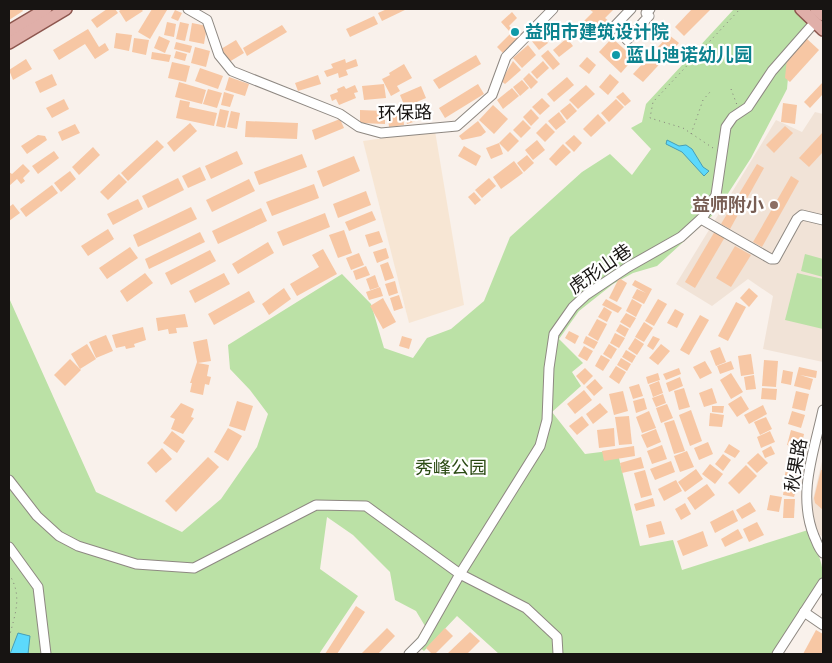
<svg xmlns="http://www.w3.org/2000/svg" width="832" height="663" font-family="Overpass,'Noto Sans SC',sans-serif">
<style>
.built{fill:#f1e3d7}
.industrial{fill:#f7e6d4}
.green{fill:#bbe1a6}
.water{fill:#5cd9fc;stroke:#479eb6}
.building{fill:#f7c7a4}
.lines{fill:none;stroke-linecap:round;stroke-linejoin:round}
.minor-casing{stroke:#8e8882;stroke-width:11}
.major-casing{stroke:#8d564e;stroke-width:14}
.path{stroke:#837d79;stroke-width:1;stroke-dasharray:1 4;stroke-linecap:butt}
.minor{stroke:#fff;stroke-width:9}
.major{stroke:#e0afa9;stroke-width:11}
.culture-dot{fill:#0f9aa8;stroke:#fff;stroke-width:2}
.education-dot{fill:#8d6e63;stroke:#fff;stroke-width:2}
.labels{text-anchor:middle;stroke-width:4.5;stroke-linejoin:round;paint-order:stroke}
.culture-label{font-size:18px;font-weight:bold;fill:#0d838f;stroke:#fff;text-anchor:start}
.street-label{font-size:18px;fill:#171412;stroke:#fff}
.education-label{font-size:18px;font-weight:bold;fill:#785e54;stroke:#fff;text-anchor:end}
.park-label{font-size:18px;fill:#2b4b14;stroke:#fff}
</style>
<rect width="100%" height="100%" fill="#f9f1eb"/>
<!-- built -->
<g class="built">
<polygon points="815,112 823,114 823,362 763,349 773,296 748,279 712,306 676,284 776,120 802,132"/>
<polygon points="823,457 823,537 817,533 811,519 812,503"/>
</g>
<!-- industrial -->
<polygon class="industrial" points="435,131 464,305 409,323 363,141"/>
<!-- green -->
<g class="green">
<path d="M734 9H795L814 27 790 54 787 89 751 158 716 212 657 266 633 273 613 284 579 311 559 339 583 363 572 372 581 386 552 412 585 454 617 450 640 546 673 540 682 570 808 530C814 547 823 559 823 577L773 654H499L457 616 424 651 414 643 425 626 416 611 395 600 390 572 353 535 327 517 320 569 358 596 319 654H9V298L96 492 182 532 221 499 257 447 268 414 250 390 230 369 228 345 342 274 371 304 384 348 413 358 427 338 451 329 484 301 510 237 582 172 610 154 632 175 651 149 631 128 642 122 646 104Z"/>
<polygon points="805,254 823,259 823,277 801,271"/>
<polygon points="797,273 823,279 823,329 785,320"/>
</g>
<!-- water -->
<g class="water">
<polygon points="667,140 679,146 686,145 692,149 703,167 709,171 704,176 682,152 666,144"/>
<polygon points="18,633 30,636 28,654 10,654"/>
</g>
<!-- building -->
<g class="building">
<polygon points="9,9 22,9 23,11 9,20"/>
<polygon points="107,9 115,9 118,13 97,28 91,20"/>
<polygon points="122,9 141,9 143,11 126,22 119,11"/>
<polygon points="152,9 167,10 150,39 138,32"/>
<polygon points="387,9 407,9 382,21 378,13"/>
<polygon points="589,9 614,9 605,18 610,22 591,42 577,28 593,12"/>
<polygon points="692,9 711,9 684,36 675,27"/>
<polygon points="175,10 182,13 178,21 171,18"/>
<polygon points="512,12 517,18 509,26 514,31 516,28 522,34 503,53 497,47 511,33 501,22"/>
<polygon points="374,16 378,24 350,37 346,29"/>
<polygon points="167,22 176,24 174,37 164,35"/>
<polygon points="180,22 189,24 185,41 176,39"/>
<polygon points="192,23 207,26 204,44 189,41"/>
<polygon points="282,25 287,32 247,56 243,48"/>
<polygon points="88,29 99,47 105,43 109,50 95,59 85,44 59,60 53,50"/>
<polygon points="116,33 132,35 129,51 114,48"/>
<polygon points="539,33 548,43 539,50 531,40"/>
<polygon points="669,35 679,43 643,82 633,74"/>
<polygon points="159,36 170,41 165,53 154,48"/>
<polygon points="134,38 149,40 146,55 132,52"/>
<polygon points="567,38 573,46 559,57 553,50"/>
<polygon points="612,38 634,58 621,73 599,52"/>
<polygon points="806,38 819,50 790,82 785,78 787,58"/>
<polygon points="236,40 244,53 229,62 221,49"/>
<polygon points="176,42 192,46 190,53 174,49"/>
<polygon points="528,45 536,55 522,68 513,58"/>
<polygon points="195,47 210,51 206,67 191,63"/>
<polygon points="548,50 560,64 553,70 541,56"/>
<polygon points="176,51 187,54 185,61 174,58"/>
<polygon points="152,52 171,55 169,62 151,59"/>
<polygon points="476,55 481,64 439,89 433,80"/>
<polygon points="587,57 596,65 589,74 579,66"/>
<polygon points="26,59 32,69 13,80 9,70"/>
<polygon points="345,59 346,63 356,59 358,66 346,70 348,75 339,78 338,73 327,77 324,71 333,68 331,64"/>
<polygon points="513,61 521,70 505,84 501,81"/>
<polygon points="543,61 549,68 537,79 531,72"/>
<polygon points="172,62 190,66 186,82 168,78"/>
<polygon points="404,64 412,78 397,86 400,91 391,96 382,79 390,75 389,73"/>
<polygon points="200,68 223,76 218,89 195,81"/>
<polygon points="529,73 538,82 531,89 523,79"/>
<polygon points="52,74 57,85 40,93 35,82"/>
<polygon points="610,74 619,82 608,95 599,87"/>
<polygon points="318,75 321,84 298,91 295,83"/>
<polygon points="229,77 249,84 245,96 225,90"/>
<polygon points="567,77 574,85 554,102 547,94"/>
<polygon points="522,80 529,88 520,96 513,87"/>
<polygon points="179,82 206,90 202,104 175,97"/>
<polygon points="823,82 823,94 810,108 804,102"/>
<polygon points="384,84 386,98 364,100 362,86"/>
<polygon points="478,84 484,94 445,118 439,108"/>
<polygon points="355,85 358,92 354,93 356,98 339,105 336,99 332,101 330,95 338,92 337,89 344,86 346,89"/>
<polygon points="586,85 595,94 578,109 569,100"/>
<polygon points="421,86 426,98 405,107 400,95"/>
<polygon points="512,88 519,96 503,109 497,100"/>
<polygon points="208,89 222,93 217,108 203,104"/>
<polygon points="224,92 234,95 230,107 221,105"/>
<polygon points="623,92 631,101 625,106 616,97"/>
<polygon points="542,98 550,106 540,115 532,107"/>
<polygon points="64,99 69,109 52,118 46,108"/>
<polygon points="616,99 624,107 609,122 601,113"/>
<polygon points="180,100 190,102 189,107 217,113 214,126 176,118"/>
<polygon points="570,103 577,111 567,120 560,111"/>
<polygon points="783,103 797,105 795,124 781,122"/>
<polygon points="493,105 508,119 494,134 479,120"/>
<polygon points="422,108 426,118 407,124 404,114"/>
<polygon points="220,109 229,111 225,128 216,126"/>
<polygon points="531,109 539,118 531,126 523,117"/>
<polygon points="360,110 385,111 385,124 360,123"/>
<polygon points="231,111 240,113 237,129 227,127"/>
<polygon points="559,112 566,122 556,130 548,121"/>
<polygon points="598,114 606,123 591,137 583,129"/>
<polygon points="403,115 404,125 389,127 388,117"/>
<polygon points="340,119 344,128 315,140 312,130"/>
<polygon points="523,120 531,128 521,138 513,130"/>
<polygon points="246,121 298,123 297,139 245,137"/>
<polygon points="478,121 486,132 481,136 462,140 459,136"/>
<polygon points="190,123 197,131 174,152 167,143"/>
<polygon points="546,123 555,132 545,142 536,133"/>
<polygon points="75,124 80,133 62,141 58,132"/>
<polygon points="785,126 793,133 774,153 766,145"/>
<polygon points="510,132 519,141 508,152 499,143"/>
<polygon points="823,132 823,152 809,167 799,158"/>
<polygon points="38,135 45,136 47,140 27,154 21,146"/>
<polygon points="574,135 582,143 574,152 565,143"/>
<polygon points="157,140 164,147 128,181 121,173"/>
<polygon points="537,140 545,150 533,160 525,150"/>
<polygon points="499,143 503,154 491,159 486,148"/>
<polygon points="563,144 571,152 556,166 549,159"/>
<polygon points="464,146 481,156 476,166 458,156"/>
<polygon points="93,147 100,155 79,175 72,167"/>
<polygon points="54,151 59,158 38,174 32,166"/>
<polygon points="237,151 243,164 211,179 205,166"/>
<polygon points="302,154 307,167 259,185 254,172"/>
<polygon points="527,155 534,163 524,172 517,163"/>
<polygon points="354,156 360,171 323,187 317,171"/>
<polygon points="514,161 523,173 501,189 493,177"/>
<polygon points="23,164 30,171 23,178 25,181 21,184 17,179 9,186 9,172 12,174"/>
<polygon points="757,164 764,168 730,229 721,224"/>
<polygon points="200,167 206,180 188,188 182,176"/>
<polygon points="70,171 76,179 61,192 54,183"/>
<polygon points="119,174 127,182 108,200 100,192"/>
<polygon points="791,176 799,181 762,247 753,242"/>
<polygon points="178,178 184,190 148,208 142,196"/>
<polygon points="489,178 496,186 482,198 475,190"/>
<polygon points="249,179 255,191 212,212 206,200"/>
<polygon points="314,184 319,198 272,216 266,202"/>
<polygon points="52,185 58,193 26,217 20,209"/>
<polygon points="366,191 371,205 338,218 333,204"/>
<polygon points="474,192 481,200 475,205 468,197"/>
<polygon points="138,199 143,209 113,225 107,214"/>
<polygon points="13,204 20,213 9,221 9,207"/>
<polygon points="191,207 197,219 138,247 133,235"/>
<polygon points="261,208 267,221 218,244 212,231"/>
<polygon points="372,211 376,220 349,231 345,222"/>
<polygon points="325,213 330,227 283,246 277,232"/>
<polygon points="108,229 114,239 88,256 81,246"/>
<polygon points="344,230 352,253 338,258 329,235"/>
<polygon points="379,231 383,242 369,247 365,235"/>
<polygon points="715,231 725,237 695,288 685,282"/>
<polygon points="200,232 205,242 149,269 145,259"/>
<polygon points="268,242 274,253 238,274 232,264"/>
<polygon points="735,246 751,255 731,287 716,278"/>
<polygon points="130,247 138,258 107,279 99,268"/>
<polygon points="386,248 389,258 377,263 373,252"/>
<polygon points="323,249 337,274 297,296 290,284 319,267 312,255"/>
<polygon points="210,250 216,261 171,285 165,273"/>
<polygon points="359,253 364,265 351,270 346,258"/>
<polygon points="388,262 394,278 385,281 380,265"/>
<polygon points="366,266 370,275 356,280 353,271"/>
<polygon points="145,273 153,283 127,302 120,291"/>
<polygon points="224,273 230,284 195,303 189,291"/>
<polygon points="375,275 379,287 370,290 366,279"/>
<polygon points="619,278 627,283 617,302 609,298"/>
<polygon points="635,280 652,289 644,304 632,298 637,289 646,293 632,285"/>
<polygon points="395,281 398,293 389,296 385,284"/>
<polygon points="380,287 383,296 369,300 366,292"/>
<polygon points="284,288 291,299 269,315 262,304"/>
<polygon points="749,288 758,296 749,307 740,298"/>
<polygon points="249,291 255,302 214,325 208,314"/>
<polygon points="399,295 403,308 394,311 390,298"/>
<polygon points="383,298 396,322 383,329 370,306"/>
<polygon points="606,299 622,308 618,313 602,305"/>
<polygon points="632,299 642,305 636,317 626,311"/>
<polygon points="658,299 667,304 654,326 645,321"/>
<polygon points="736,302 746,307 728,341 718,336"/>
<polygon points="604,307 612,312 607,322 598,317"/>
<polygon points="675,309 684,314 677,328 667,323"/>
<polygon points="626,313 636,318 630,328 620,322"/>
<polygon points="185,314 188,327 176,328 177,333 169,334 168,329 158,331 156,318"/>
<polygon points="700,315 709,320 689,355 680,350"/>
<polygon points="597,319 607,324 598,341 588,335"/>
<polygon points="644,322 653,328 644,342 635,337"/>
<polygon points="620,324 629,329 625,337 616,331"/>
<polygon points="143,327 146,340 134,344 135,347 126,349 125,346 116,348 112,335"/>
<polygon points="569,331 579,336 575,344 565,338"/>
<polygon points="615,333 625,338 619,348 610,343"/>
<polygon points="106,335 113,351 96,358 89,342"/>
<polygon points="402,336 412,339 409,349 399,346"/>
<polygon points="586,336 598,342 594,349 583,343"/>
<polygon points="653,336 660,339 653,350 647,346"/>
<polygon points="635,338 644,344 637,355 628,349"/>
<polygon points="207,339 211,361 198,363 209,365 207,376 211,377 209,385 205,384 203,395 190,392 192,383 190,383 197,362 193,342"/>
<polygon points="87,344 96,359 80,369 71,354"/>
<polygon points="609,344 617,349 611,359 603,354"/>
<polygon points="661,344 670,351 658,365 649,358"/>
<polygon points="584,346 593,351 587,361 578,356"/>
<polygon points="720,347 726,362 716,366 710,351"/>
<polygon points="626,350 636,356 632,363 622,357"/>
<polygon points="751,354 754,374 741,376 738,356"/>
<polygon points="601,355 610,360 603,371 595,366"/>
<polygon points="621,358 631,364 627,371 617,365"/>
<polygon points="70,359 81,370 65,386 54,375"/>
<polygon points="764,360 778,361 776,387 762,386"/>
<polygon points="705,361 712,373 700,379 693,367"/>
<polygon points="731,361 734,369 720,374 717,366"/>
<polygon points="616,366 626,372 619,384 609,377"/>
<polygon points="799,367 817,371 816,378 800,375 813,379 810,390 794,386"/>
<polygon points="585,368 593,376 584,385 576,376"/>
<polygon points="679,368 681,374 666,380 663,374"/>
<polygon points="783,370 793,372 791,385 781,383"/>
<polygon points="658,373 660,380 648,384 646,377"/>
<polygon points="731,373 743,392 731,399 720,380"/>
<polygon points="754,375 756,389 746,390 744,377"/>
<polygon points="680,377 683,386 669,392 666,383"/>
<polygon points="595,379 603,388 594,396 586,387"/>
<polygon points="659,381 663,393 653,397 649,385"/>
<polygon points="639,384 643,396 633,399 629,387"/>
<polygon points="684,388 690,407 679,410 674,391"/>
<polygon points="712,388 717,403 704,407 699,393"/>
<polygon points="762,388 777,389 776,400 761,399"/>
<polygon points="584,390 592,400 575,414 567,404"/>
<polygon points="623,391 628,411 614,415 609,394"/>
<polygon points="796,391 809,394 805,411 792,408"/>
<polygon points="663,394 666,403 656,407 652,398"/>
<polygon points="741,396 749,409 737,417 728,404"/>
<polygon points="644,398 647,409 636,413 633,401"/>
<polygon points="237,401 253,406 245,431 229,426"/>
<polygon points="181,403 194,409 191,417 194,418 183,434 171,429 175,419 170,417"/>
<polygon points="600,403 608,412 593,424 586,414"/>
<polygon points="667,404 673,418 661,423 656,408"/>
<polygon points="763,405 767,414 749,424 744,415"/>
<polygon points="712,406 724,406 723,413 712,412"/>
<polygon points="691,410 702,441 690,446 679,415"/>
<polygon points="649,411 656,428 642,433 636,417"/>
<polygon points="792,411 805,415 801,428 788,424"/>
<polygon points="710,413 724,415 722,427 709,426"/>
<polygon points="582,416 589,425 577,435 569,426"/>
<polygon points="629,416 632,444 619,445 615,417"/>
<polygon points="766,417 772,429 760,435 754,422"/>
<polygon points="674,420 685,451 674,454 664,423"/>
<polygon points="228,428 242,436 228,461 214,452"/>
<polygon points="614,428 615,446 599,448 597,430"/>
<polygon points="656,429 661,442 647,448 641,435"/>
<polygon points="791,430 804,434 801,448 787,445"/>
<polygon points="172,431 185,441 177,453 163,443"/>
<polygon points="770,431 775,442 761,448 757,437"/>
<polygon points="708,442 713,454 699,460 694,448"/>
<polygon points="729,444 740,451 735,458 724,452"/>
<polygon points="662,445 667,459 652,464 647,451"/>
<polygon points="634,446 635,456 604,461 602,451"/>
<polygon points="771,446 775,454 765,458 762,451"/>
<polygon points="162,448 172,459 156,473 147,463"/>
<polygon points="789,450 801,452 798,470 786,467"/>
<polygon points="687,451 694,467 680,472 674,456"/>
<polygon points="758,453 768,463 757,473 747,463"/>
<polygon points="723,454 731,460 723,471 715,464"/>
<polygon points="208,457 219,467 176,512 165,501"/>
<polygon points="641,457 644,468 622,473 620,463"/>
<polygon points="671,461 675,472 655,480 650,469"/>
<polygon points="710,464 723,474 715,484 702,474"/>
<polygon points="746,465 757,476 739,494 728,483"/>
<polygon points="696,469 703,479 685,492 678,482"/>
<polygon points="786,469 798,471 795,487 783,485"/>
<polygon points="645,470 652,495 641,498 634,473"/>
<polygon points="821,470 823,470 823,510 815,503 814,498"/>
<polygon points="676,480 682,491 664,501 658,489"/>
<polygon points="707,484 715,495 695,510 687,498"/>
<polygon points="784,488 796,490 794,497 783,495"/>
<polygon points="770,495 782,497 779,512 767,510"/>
<polygon points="653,498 655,506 636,511 634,504"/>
<polygon points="784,499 795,499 794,518 783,518"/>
<polygon points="750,502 756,511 742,519 736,510"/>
<polygon points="685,503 691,514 681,520 675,509"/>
<polygon points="733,510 738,521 715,533 710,522"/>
<polygon points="661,521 665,534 649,538 646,525"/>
<polygon points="757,522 764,535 749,542 743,529"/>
<polygon points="738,529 743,538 725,547 721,539"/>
<polygon points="703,531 708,546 683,556 677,541"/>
<polygon points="356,606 365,612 337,654 325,654"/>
<polygon points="387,628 395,636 378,654 361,654"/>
<polygon points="445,628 453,636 435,654 432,654 426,648"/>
<polygon points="816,630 823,634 822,654 803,654"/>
<polygon points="470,632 480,641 467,654 447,654"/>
</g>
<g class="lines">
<!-- minor casing -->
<g class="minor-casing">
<g id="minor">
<polyline points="188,9 207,20 219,55 232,71 340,114 359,127 381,133 457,126 492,95 506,57 553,9"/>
<polyline points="608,33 631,9"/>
<polyline points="627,40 649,16 646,13 650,9"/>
<polyline points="701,219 771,259 775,259 797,219 802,215 823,220"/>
<path d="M823 410C814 452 797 494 814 536 817 542 818 548 823 553"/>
<polyline points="9,480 37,516 59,536 78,546 136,564 194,568 316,505 366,506 460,574 526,608 557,637 558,654"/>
<polyline points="9,547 38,587 46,654"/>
<polyline points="804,612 823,625"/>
<polyline points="409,654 422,641 460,574 540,446 547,420 549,368 554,334 573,307 586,295 628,267 681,237 703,217 716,195 726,127 733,117 748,107 772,71 815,22"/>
<polyline points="777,654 823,583"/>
</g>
</g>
<!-- major casing -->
<g class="major-casing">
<g id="major">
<polyline points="801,9 823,30"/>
<polyline points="816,9 823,15"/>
<polyline points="9,31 46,9"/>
<polyline points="9,43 66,9"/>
</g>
</g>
<!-- path -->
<g class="path">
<polyline points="731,89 737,105"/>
<polyline points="691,134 703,100 710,92"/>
<polyline points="713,148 683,128 650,118 653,102 740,9"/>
<path d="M9 574C23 596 15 614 9 638"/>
</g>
<!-- minor -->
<use href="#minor" class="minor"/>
<!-- major -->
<use href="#major" class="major"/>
</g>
<!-- markers -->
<g class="culture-dot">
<circle cx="515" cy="32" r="5"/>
<circle cx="616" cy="55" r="5"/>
</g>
<circle class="education-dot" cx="774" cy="205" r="5"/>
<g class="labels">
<!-- culture labels -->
<g class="culture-label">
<text x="525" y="38">益阳市建筑设计院</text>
<text x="626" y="61">蓝山迪诺幼儿园</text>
</g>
<!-- street labels -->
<g class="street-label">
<text transform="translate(405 113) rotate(-2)" y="6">环保路</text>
<text transform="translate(600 269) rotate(-35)" y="6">虎形山巷</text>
<text transform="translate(796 465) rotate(-80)" y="6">秋果路</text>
</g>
<!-- education labels -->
<g class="education-label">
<text x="764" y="211">益师附小</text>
</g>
<!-- park labels -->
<g class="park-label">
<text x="451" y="474">秀峰公园</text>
</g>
</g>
<!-- border -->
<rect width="832" height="663" fill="none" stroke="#171412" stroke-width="20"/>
</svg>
